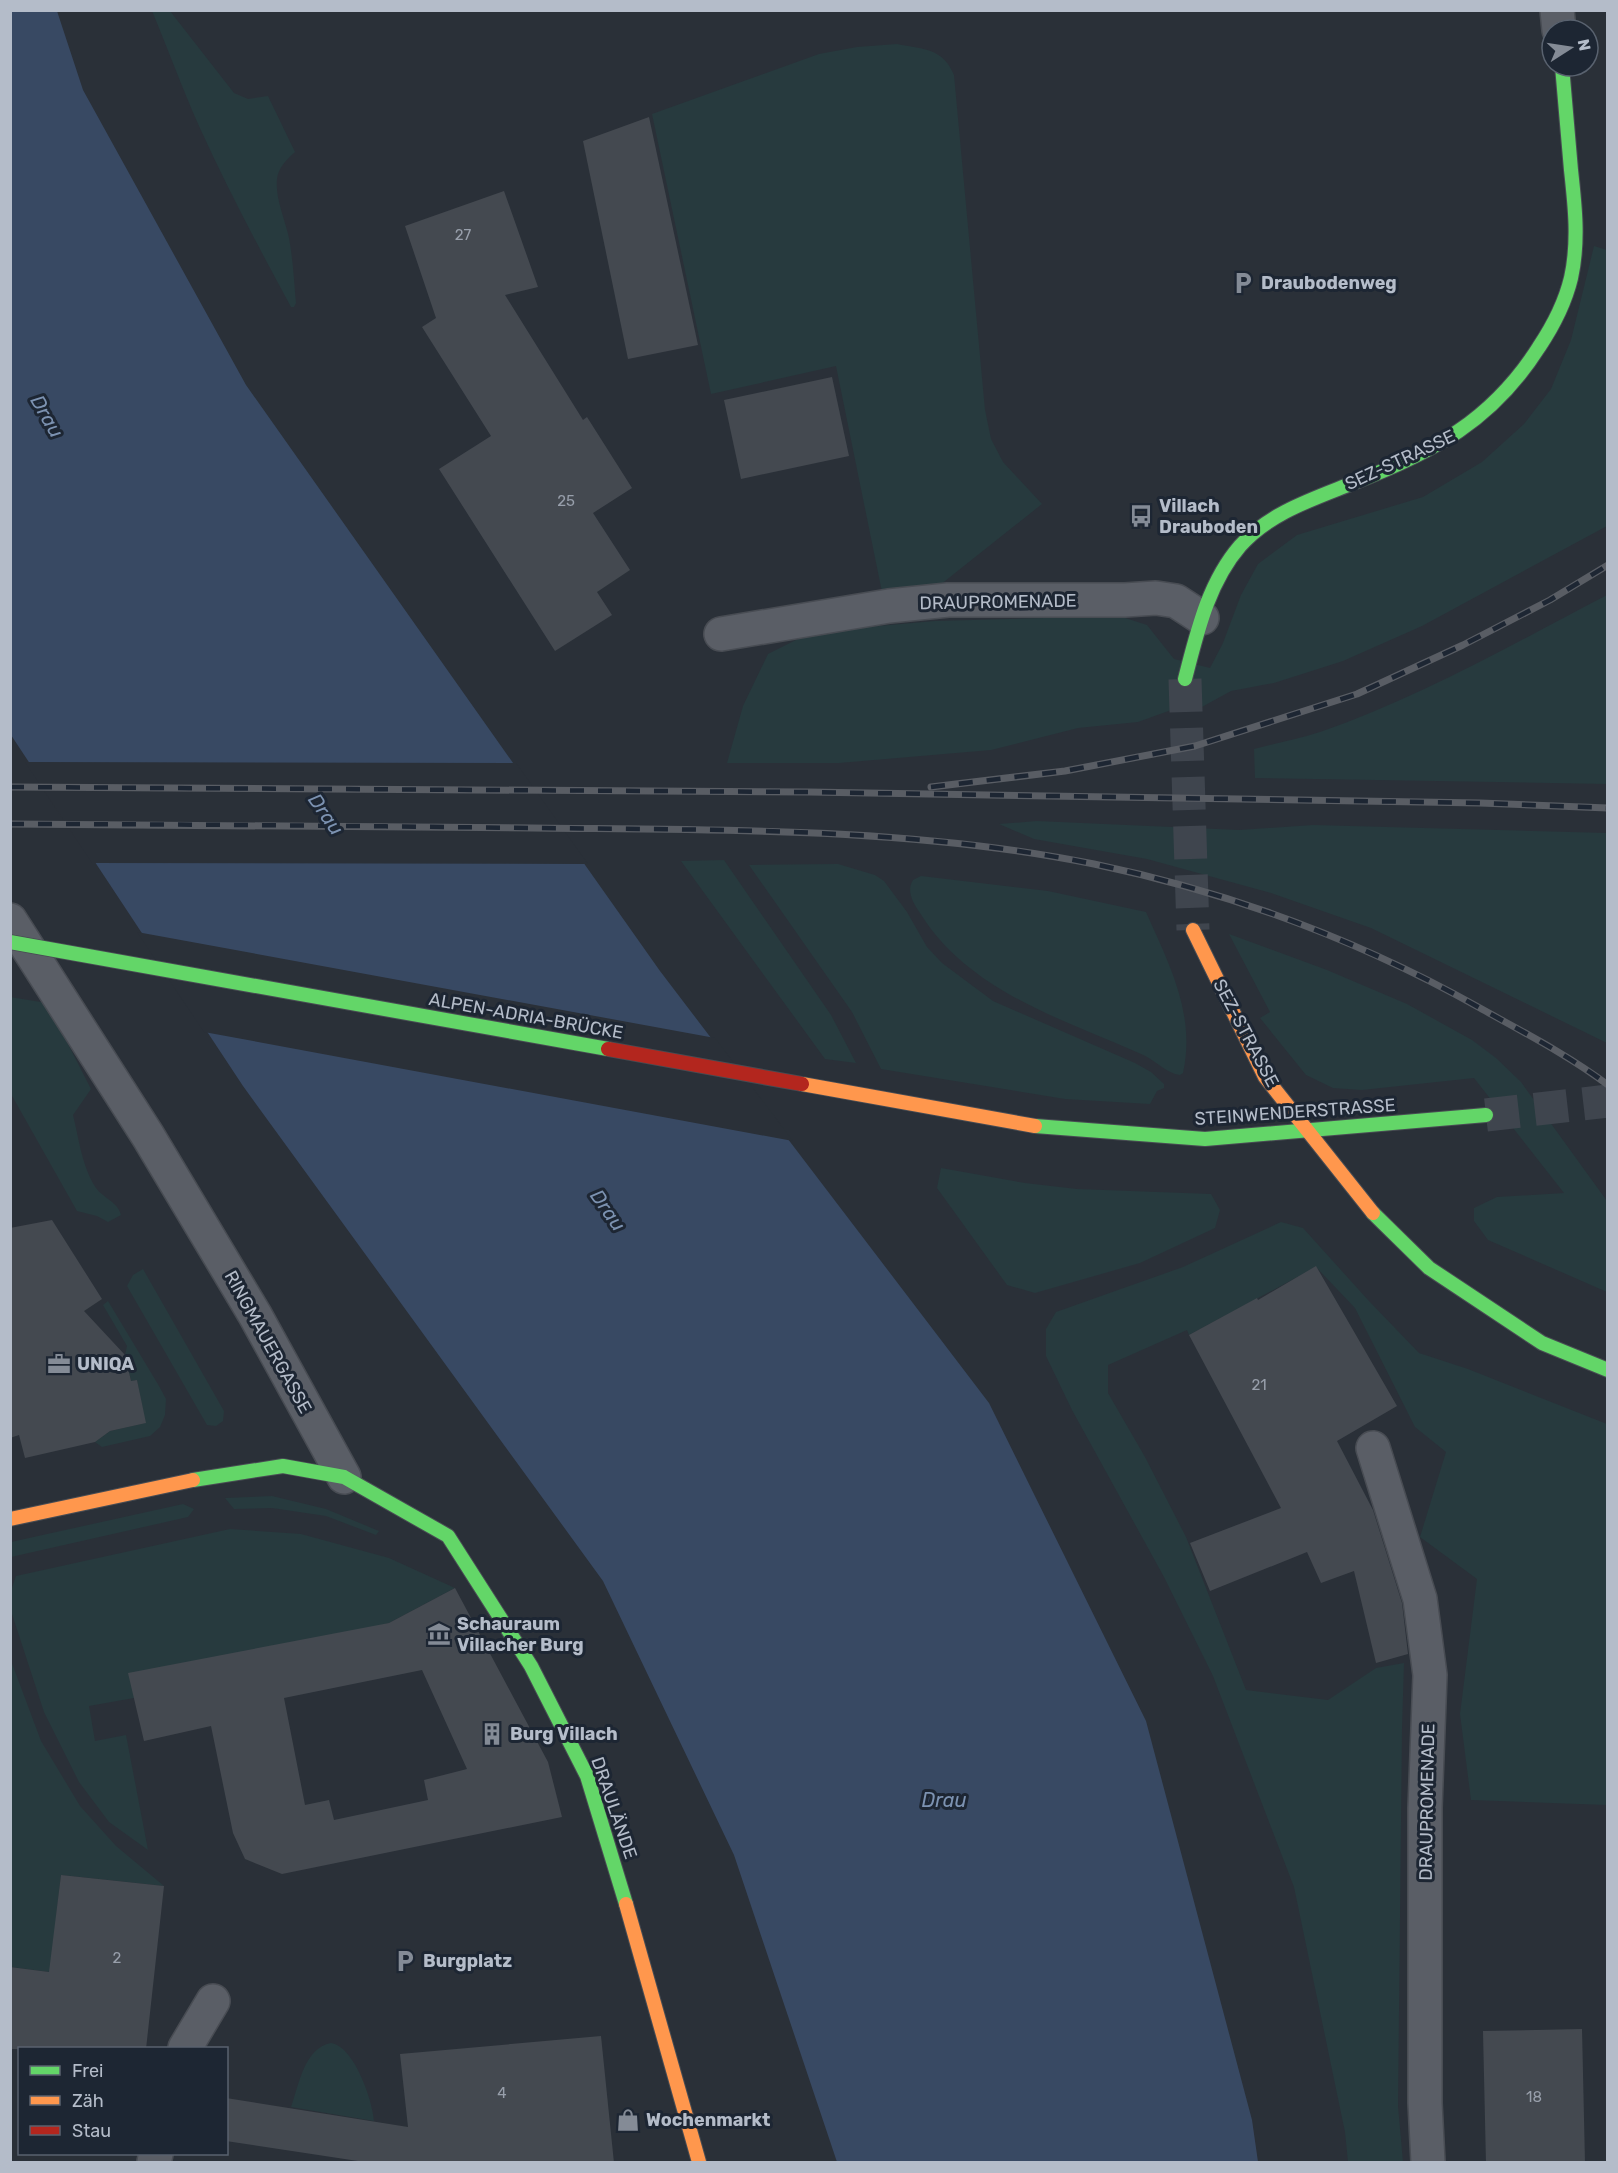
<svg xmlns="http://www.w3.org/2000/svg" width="1618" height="2173" font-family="Rubik,sans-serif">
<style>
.green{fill:#273a3e}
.water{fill:#384963}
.pier{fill:#2a3038}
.building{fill:#444950;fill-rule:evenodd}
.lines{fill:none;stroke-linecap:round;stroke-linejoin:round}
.secondary-tunnel{stroke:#3f454e;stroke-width:33;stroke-dasharray:33 16;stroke-linecap:butt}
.street-casing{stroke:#484c53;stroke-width:36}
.fast-casing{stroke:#484c53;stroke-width:16}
.slow-casing{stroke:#484c53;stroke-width:16}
.street{stroke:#5a5e66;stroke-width:33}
.fast{stroke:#63d668;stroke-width:14}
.slow{stroke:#ff974d;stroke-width:14}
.rail-casing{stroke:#595d64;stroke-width:7}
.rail{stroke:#1d2633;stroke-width:4.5;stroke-dasharray:14;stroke-linecap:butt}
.fast-bridge-casing{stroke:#484c53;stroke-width:16;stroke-linecap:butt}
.slow-bridge-casing{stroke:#484c53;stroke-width:16;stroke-linecap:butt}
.jam-bridge-casing{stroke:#484c53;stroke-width:16;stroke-linecap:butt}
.fast-bridge{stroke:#63d668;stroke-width:14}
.slow-bridge{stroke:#ff974d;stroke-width:14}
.jam-bridge{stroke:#b3261e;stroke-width:14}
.labels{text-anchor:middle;stroke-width:6;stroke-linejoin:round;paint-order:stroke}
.number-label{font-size:15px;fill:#989fab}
.poi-label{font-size:18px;font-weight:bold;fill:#b4bcc9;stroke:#1d2633;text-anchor:start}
.street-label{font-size:18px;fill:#b4bcc9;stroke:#1d2633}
.water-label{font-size:20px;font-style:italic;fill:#7c92b1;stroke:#1d2633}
</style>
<rect width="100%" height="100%" fill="#2a3038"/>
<!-- green -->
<g class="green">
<path d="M152 11H170L234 93 248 99 268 96 295 152C287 159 278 168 277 179 275 198 285 219 289 238 293 259 294 281 296 303L294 307H291C259 248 227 188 199 126 182 88 168 49 152 11Z"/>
<path d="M897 44C923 49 943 48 954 75L985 410 991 439 1003 462 1042 504 940 585 882 592 836 366 711 394 652 114 819 54 857 47Z"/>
<polygon points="1594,246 1607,250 1607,526 1422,626 1343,661 1274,683 1231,691 1200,708 1174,709 1138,722 1078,728 991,750 839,763 727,763 743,706 768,654 804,636 867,627 935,621 1119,616 1147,625 1174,659 1210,668 1223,643 1241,595 1258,564 1297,535 1423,497 1482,462 1524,424 1551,389 1571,340"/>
<path d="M1607 595V784L1255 778 1254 749C1276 743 1298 739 1320 732 1419 698 1515 643 1607 595Z"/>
<polygon points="1037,821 1239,830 1313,825 1607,833 1607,1043 1371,928 1271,893 1147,859 1034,839 999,824"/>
<polygon points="724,860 831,1015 856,1063 825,1059 681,861"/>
<polygon points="838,864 875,875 884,881 907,912 927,947 942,963 993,1001 1135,1063 1151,1072 1164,1084 1164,1088 1157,1091 1150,1104 1065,1099 881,1069 852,1012 749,865"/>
<path d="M921 876 1048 891 1146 912C1169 964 1196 1014 1183 1073L1180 1075C1167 1074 1154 1059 1141 1054 1062 1019 968 991 920 913 913 903 906 891 913 880Z"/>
<polygon points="1229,934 1327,970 1407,1004 1472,1040 1496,1058 1521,1082 1607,1201 1607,1292 1488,1240 1474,1221 1474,1208 1497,1197 1564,1193 1474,1078 1362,1090 1333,1088 1306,1075 1260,1018 1270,1012"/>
<path d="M10 997 47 1003 91 1089 73 1115C79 1139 82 1167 96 1188 103 1198 118 1202 121 1215L108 1222 97 1216 77 1211 11 1094Z"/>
<polygon points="941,1168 1025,1183 1077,1189 1211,1194 1220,1210 1215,1228 1140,1263 1035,1293 1007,1285 937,1188"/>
<polygon points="1281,1222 1303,1228 1368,1300 1419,1353 1468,1369 1607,1424 1607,1805 1471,1800 1460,1714 1477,1579 1420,1537 1446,1452 1415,1427 1355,1308 1316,1267 1189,1335 1187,1330 1108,1365 1108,1393 1145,1457 1186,1537 1246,1690 1328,1700 1376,1668 1404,1663 1402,1729 1398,2106 1403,2162 1348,2162 1345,2132 1294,1887 1213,1676 1164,1577 1072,1410 1046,1356 1046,1329 1056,1312 1183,1267"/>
<polygon points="143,1269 224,1411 223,1421 216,1426 207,1425 127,1286 133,1275"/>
<polygon points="108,1301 159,1386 166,1399 165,1415 160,1427 150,1436 102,1447 95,1442 110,1431 145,1423 137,1380 131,1381 125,1355 127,1346 103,1305"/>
<polygon points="272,1496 326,1509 379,1531 376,1535 326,1516 272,1508 234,1509 225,1498"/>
<polygon points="183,1504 194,1509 188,1517 11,1557 11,1542"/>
<polygon points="230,1529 301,1534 389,1558 455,1588 389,1623 134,1698 89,1706 95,1741 126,1735 148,1850 109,1822 79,1782 44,1712 11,1611 11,1591 16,1576"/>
<polygon points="10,1658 41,1741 80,1806 116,1846 164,1886 61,1875 56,1918 65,1974 11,1967"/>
<path d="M331 2043C354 2046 373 2101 374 2121L291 2107C299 2085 304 2048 331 2043Z"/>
</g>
<!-- water -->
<polygon class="water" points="10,11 57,11 83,90 246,385 660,971 989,1403 1146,1721 1252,2120 1258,2162 837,2162 734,1855 603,1581 243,1086 11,735"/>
<!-- pier -->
<g class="pier">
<polygon points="25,762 516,763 588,864 92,863"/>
<polygon points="137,932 715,1038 793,1141 204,1032"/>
</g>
<!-- building -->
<g class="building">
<polygon points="649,117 698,345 628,359 583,141"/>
<polygon points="504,191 538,287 505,295 583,420 587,417 632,488 593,513 630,570 597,592 612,615 555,651 439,469 491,436 422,327 436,318 405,226"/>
<polygon points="832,377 849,456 741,479 724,400"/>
<polygon points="52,1220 102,1299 84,1311 125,1355 131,1381 137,1380 146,1423 110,1431 95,1442 25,1458 19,1435 10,1438 10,1228"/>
<polygon points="1316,1266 1397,1406 1337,1441 1373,1510 1402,1603 1408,1654 1376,1663 1354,1571 1321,1583 1307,1552 1210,1591 1190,1543 1281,1508 1189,1335 1257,1298 1258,1300"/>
<path d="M455 1588 548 1762 562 1817 282 1874 245 1859 233 1833 211 1726 144 1741 128 1673 389 1623ZM422 1670 467 1769 424 1780 428 1800 334 1820 329 1800 305 1805 284 1698Z"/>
<polygon points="61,1875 164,1886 146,2049 10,2049 10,1967 49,1972"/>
<polygon points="1582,2029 1585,2163 1486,2163 1483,2031"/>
<polygon points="601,2036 614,2163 371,2163 226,2141 226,2098 408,2127 400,2054"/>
</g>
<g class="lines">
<!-- secondary-tunnel -->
<g class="secondary-tunnel">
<polyline points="1185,679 1193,930"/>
<polyline points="1486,1115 1608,1101"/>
</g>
<!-- street casing -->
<g class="street-casing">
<g id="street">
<polyline points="1557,10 1559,30"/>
<polyline points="721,634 889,606 948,600 1125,600 1156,598 1176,601 1202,618"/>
<polyline points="10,920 148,1136 255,1315 344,1477"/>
<polyline points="1373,1448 1420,1599 1430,1675 1425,1808 1425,2103 1428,2162"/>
<polyline points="185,2048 213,2001"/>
<polyline points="154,2162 156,2154"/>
</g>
</g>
<!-- fast casing -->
<g class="fast-casing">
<g id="fast">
<path d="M1185 679C1197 633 1208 583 1240 546 1269 513 1313 499 1353 483 1433 452 1492 421 1539 347 1553 326 1565 303 1571 278 1579 242 1575 206 1571 170 1568 135 1565 101 1562 66"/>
<polyline points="1035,1126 1205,1139 1486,1115"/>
<polyline points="1373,1213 1429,1268 1542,1343 1608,1370"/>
<polyline points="193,1480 283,1466 344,1477 448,1536 531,1666 587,1776 626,1904"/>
</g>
</g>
<!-- slow casing -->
<g class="slow-casing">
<g id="slow">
<polyline points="1193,930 1265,1077 1373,1213"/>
<polyline points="10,1519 193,1480"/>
<polyline points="626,1904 699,2162"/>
</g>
</g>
<!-- street -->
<use href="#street" class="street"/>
<!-- fast -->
<use href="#fast" class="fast"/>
<!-- slow -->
<use href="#slow" class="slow"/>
<!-- rail casing -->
<g class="rail-casing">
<g id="rail">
<polyline points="10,787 809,792 1480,803 1608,808"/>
<polyline points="931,787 1065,771 1195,746 1357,694 1463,645 1550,600 1608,565"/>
<path d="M10 824C184 824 358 826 532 828 719 830 910 827 1094 864 1229 892 1359 940 1480 1008 1523 1032 1568 1055 1608 1085"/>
</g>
</g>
<!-- rail -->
<use href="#rail" class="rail"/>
<!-- fast-bridge casing -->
<g class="fast-bridge-casing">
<polyline id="fast-bridge" points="10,942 608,1049"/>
</g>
<!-- slow-bridge casing -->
<g class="slow-bridge-casing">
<polyline id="slow-bridge" points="802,1084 1035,1126"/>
</g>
<!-- jam-bridge casing -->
<g class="jam-bridge-casing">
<polyline id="jam-bridge" points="608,1049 802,1084"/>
</g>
<!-- fast-bridge -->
<use href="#fast-bridge" class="fast-bridge"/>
<!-- slow-bridge -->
<use href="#slow-bridge" class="slow-bridge"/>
<!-- jam-bridge -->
<use href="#jam-bridge" class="jam-bridge"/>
</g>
<!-- icons -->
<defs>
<g id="parking-bare" transform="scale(1.8)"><path d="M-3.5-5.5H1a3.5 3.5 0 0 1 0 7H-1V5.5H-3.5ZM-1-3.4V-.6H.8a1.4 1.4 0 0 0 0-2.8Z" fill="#848b96" stroke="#1d2633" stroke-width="2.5" paint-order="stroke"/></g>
<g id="bus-bare" transform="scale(1.8)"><path d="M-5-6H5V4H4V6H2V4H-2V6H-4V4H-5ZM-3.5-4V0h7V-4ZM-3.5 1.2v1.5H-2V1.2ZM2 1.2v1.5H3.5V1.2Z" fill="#848b96" stroke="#1d2633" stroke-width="2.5" paint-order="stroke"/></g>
<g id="office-bare" transform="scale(1.8)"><path d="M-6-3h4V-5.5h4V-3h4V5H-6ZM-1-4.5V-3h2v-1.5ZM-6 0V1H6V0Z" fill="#848b96" stroke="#1d2633" stroke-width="2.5" paint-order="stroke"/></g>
<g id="museum-bare" transform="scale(1.8)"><path d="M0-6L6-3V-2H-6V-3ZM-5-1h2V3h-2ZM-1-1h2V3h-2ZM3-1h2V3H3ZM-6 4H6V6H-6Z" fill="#848b96" stroke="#1d2633" stroke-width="2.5" paint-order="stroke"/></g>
<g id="building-bare" transform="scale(1.8)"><path d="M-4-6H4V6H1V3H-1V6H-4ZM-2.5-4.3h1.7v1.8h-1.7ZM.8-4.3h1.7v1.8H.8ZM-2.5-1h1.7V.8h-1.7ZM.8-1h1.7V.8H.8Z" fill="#848b96" stroke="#1d2633" stroke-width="2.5" paint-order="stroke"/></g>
<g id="shop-bare" transform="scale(1.8)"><path d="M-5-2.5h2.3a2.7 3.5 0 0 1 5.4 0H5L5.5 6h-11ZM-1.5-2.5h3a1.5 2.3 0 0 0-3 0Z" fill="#848b96" stroke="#1d2633" stroke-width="2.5" paint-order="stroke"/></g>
</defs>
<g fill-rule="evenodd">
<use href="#parking-bare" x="1243" y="283"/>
<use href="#bus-bare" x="1141" y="516"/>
<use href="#office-bare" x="59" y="1364"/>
<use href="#museum-bare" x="439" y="1634"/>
<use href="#building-bare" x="492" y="1734"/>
<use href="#parking-bare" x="405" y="1961"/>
<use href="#shop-bare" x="628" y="2120"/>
</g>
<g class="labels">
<!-- number labels -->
<g class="number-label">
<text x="463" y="240">27</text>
<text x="566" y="506">25</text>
<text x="1259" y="1390">21</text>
<text x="117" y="1963">2</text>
<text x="502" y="2098">4</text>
<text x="1534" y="2102">18</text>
</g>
<!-- poi labels -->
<g class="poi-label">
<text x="1261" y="289">Draubodenweg</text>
<text x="1159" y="512">Villach<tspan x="1159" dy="21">Drauboden</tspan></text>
<text x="77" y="1370">UNIQA</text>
<text x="457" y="1630">Schauraum<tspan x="457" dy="21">Villacher Burg</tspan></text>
<text x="510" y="1740">Burg Villach</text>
<text x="423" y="1967">Burgplatz</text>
<text x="646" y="2126">Wochenmarkt</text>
</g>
<!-- street labels -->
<g class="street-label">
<text transform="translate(1400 460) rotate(-25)" y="6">SEZ-STRASSE</text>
<text transform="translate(998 602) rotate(-1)" y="6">DRAUPROMENADE</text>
<text transform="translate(526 1016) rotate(10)" y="6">ALPEN-ADRIA-BRÜCKE</text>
<text transform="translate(1246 1033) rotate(62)" y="6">SEZ-STRASSE</text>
<text transform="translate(1295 1112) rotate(-4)" y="6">STEINWENDERSTRASSE</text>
<text transform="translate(268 1342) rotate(61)" y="6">RINGMAUERGASSE</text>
<text transform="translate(1427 1802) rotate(-89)" y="6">DRAUPROMENADE</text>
<text transform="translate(614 1808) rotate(71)" y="6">DRAULÄNDE</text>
</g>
<!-- water labels -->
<g class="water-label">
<text transform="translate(47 416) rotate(60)" y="7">Drau</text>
<text transform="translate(326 814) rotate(55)" y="7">Drau</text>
<text transform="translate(608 1210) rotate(55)" y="7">Drau</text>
<text x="944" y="1807">Drau</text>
</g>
</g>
<!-- border -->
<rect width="1618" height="2173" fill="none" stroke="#b4bcc9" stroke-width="24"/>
<!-- legend -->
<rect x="18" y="2047" width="210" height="108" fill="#1d2633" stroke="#59626f" stroke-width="1.5"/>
<rect x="30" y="2066" width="30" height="9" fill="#63d668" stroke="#59626f" stroke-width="1.5"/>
<text x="72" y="2077" font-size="18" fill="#b4bcc9">Frei</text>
<rect x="30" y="2096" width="30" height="9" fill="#ff974d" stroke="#59626f" stroke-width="1.5"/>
<text x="72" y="2107" font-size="18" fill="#b4bcc9">Zäh</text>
<rect x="30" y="2126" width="30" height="9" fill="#b3261e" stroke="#59626f" stroke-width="1.5"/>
<text x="72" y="2137" font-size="18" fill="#b4bcc9">Stau</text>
<!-- north arrow -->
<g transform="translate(1570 48) rotate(78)"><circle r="28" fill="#1d2633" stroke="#59626f" stroke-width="1.5"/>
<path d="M0-4.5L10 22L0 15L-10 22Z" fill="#848b96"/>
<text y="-9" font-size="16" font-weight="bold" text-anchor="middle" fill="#b4bcc9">N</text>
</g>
</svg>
